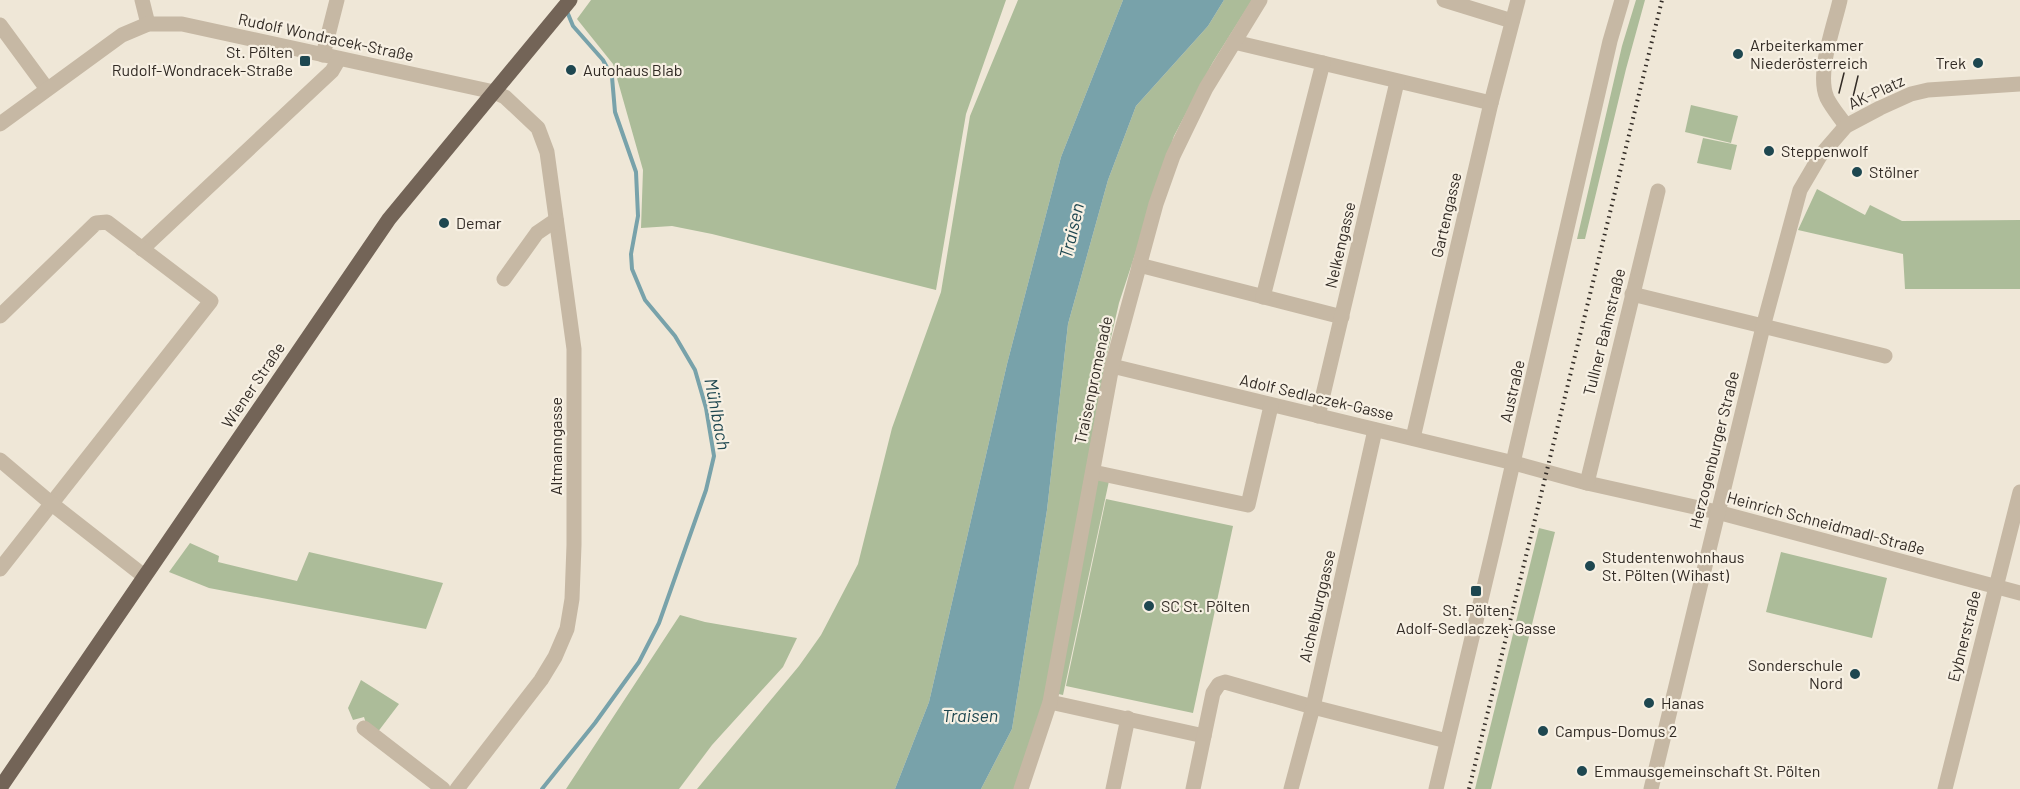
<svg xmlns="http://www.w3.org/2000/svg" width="2020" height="789" font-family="Barlow,sans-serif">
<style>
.green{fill:#acbc99}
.water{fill:#78a2aa}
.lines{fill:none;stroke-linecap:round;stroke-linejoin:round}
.stream{stroke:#78a2aa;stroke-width:4}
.minor{stroke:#c6b8a4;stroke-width:15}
.major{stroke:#736457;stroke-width:15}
.tram{stroke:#322b25;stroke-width:1.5}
.rail{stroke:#322b25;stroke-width:4;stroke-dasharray:1.5 4.5;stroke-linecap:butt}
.poi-dot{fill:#1e4750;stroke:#f7f0e3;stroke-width:2}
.labels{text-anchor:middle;stroke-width:4.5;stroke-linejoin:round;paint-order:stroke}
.street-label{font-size:16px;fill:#322b25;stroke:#f7f0e3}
.poi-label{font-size:16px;fill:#322b25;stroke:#f7f0e3;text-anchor:start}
.water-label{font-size:18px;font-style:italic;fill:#1e4750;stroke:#f7f0e3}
</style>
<rect width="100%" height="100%" fill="#efe7d7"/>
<!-- green -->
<g class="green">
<polygon points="591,0 1006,0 966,114 936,290 712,234 672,226 641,228 643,170 613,64 577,19"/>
<polygon points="1018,0 1123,0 1061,157 1007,364 929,702 895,789 697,789 799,666 821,635 858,564 892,428 941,292 970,116"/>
<polygon points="1224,0 1252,0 1213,62 1174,136 1119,303 1107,355 1042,710 1014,789 981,789 1012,729 1047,510 1068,324 1108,180 1136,106 1208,26"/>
<polygon points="1636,0 1645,0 1626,69 1585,239 1577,239 1622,46"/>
<polygon points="1691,105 1738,116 1731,143 1685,132"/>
<polygon points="1703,138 1737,145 1731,170 1697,163"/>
<polygon points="1817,189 1865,215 1870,205 1902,221 2020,220 2020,289 1905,289 1903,254 1798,230"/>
<polygon points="1094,477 1109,481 1063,695 1054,693"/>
<polygon points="1106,499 1233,526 1193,713 1066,686"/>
<polygon points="1539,528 1555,532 1491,789 1475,789"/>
<polygon points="190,543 219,556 218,562 297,581 309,552 443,583 426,629 209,588 169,572"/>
<polygon points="1781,552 1887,578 1872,638 1766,612"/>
<polygon points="680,615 705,622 797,638 783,667 712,745 679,789 566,789"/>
<polygon points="361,680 399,704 377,733 367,727 364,717 353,720 348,708"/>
</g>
<!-- water -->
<polygon class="water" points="1123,0 1224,0 1208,26 1136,106 1108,180 1068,324 1047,510 1012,729 981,789 895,789 929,702 1007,364 1061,157"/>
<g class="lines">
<!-- stream -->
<polyline class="stream" points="542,789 595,723 639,662 659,623 706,490 714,456 706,408 695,370 675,336 645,300 632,269 631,254 638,216 636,172 615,112 612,77 603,60 573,26 566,9"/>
<!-- minor -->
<g class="minor">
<polyline points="142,0 148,24"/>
<polyline points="1444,0 1512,21"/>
<path d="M1840 0C1834 27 1816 73 1827 98 1832 108 1840 117 1846 126"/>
<polyline points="0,25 47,89"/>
<polyline points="1234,42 1491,103"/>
<polyline points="323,55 337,0"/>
<polyline points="0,124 122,35 148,24 182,24 494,92 505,97 538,128 547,152 574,349 574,545 572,599 567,629 555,657 541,680 457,789"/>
<polyline points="142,249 332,71 339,59"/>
<polyline points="1139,265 1342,317"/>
<polyline points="504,279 537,233 556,220"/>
<polyline points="1632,294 1885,356"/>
<polyline points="1263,297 1323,63"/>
<polyline points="0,316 96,223 107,222 211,301 0,569"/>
<polyline points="1112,366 1514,463 1587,483 1717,512 2020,593"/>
<polyline points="1318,416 1397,82"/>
<polyline points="1413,438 1491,103 1518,0"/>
<polyline points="0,460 52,504 144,576"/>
<polyline points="1093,472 1248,505 1271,406"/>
<polyline points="1587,483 1658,191"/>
<polyline points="1050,702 1204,736"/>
<polyline points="364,728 443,789"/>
<polyline points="1021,789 1050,702 1112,366 1156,204 1173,156 1206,88 1260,0"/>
<polyline points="1113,789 1128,718"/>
<polyline points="1193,789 1213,693 1219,684 1225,682 1313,707 1447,741"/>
<polyline points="1291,789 1313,707 1375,430"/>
<polyline points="1436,789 1495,541 1610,41 1622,0"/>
<polyline points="1651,789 1763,327 1800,190 1820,156 1846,126 1880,108 1911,94 1928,90 2020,84"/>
<polyline points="1945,789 2020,492"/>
</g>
<!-- major -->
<polyline class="major" points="0,788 389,219 570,0"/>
<!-- tram -->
<g class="tram">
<polyline points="1839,93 1844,73"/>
<polyline points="1853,97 1858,76"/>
</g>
<!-- rail -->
<polyline class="rail" points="1469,789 1662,0"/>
</g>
<!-- markers -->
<g class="poi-dot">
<circle cx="1738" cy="54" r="6"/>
<rect x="299" y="55" width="12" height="12" rx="3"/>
<circle cx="1978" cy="63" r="6"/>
<circle cx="571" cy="70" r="6"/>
<circle cx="1769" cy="151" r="6"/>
<circle cx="1857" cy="172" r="6"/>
<circle cx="444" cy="223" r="6"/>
<circle cx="1590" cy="566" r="6"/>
<rect x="1470" y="585" width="12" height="12" rx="3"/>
<circle cx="1149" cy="606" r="6"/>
<circle cx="1855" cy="674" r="6"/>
<circle cx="1649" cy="703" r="6"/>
<circle cx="1543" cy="731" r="6"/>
<circle cx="1582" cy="771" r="6"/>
</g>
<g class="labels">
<!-- street labels -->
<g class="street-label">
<text transform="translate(326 37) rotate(12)" y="6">Rudolf Wondracek-Straße</text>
<text transform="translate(1876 92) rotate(-25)" y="6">AK-Platz</text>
<text transform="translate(1446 215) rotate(-77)" y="6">Gartengasse</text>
<text transform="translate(1340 245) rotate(-77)" y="6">Nelkengasse</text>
<text transform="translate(1604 332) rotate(-76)" y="6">Tullner Bahnstraße</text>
<text transform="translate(1093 380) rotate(-78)" y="6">Traisenpromenade</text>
<text transform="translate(253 385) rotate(-56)" y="6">Wiener Straße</text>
<text transform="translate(1512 391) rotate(-77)" y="6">Austraße</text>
<text transform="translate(1317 397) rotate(13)" y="6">Adolf Sedlaczek-Gasse</text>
<text transform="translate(556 446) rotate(-90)" y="6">Altmanngasse</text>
<text transform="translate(1714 450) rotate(-76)" y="6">Herzogenburger Straße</text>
<text transform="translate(1826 523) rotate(15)" y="6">Heinrich Schneidmadl-Straße</text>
<text transform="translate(1317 606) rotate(-77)" y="6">Aichelburggasse</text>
<text transform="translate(1964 636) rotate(-76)" y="6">Eybnerstraße</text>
</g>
<!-- poi labels -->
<g class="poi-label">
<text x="1750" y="51">Arbeiterkammer<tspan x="1750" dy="18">Niederösterreich</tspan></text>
<text x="293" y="58" text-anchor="end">St. Pölten<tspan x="293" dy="18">Rudolf-Wondracek-Straße</tspan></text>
<text x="1966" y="69" text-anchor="end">Trek</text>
<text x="583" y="76">Autohaus Blab</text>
<text x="1781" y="157">Steppenwolf</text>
<text x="1869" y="178">Stölner</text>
<text x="456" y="229">Demar</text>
<text x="1602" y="563">Studentenwohnhaus<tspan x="1602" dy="18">St. Pölten (Wihast)</tspan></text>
<text x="1161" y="612">SC St. Pölten</text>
<text x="1476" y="616" text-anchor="middle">St. Pölten<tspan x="1476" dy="18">Adolf-Sedlaczek-Gasse</tspan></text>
<text x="1843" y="671" text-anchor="end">Sonderschule<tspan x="1843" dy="18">Nord</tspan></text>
<text x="1661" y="709">Hanas</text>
<text x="1555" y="737">Campus-Domus 2</text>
<text x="1594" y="777">Emmausgemeinschaft St. Pölten</text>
</g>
<!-- water labels -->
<g class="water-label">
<text transform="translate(1072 231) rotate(-77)" y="6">Traisen</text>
<text transform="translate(717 414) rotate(79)" y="6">Mühlbach</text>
<text x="970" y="722">Traisen</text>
</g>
</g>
</svg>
